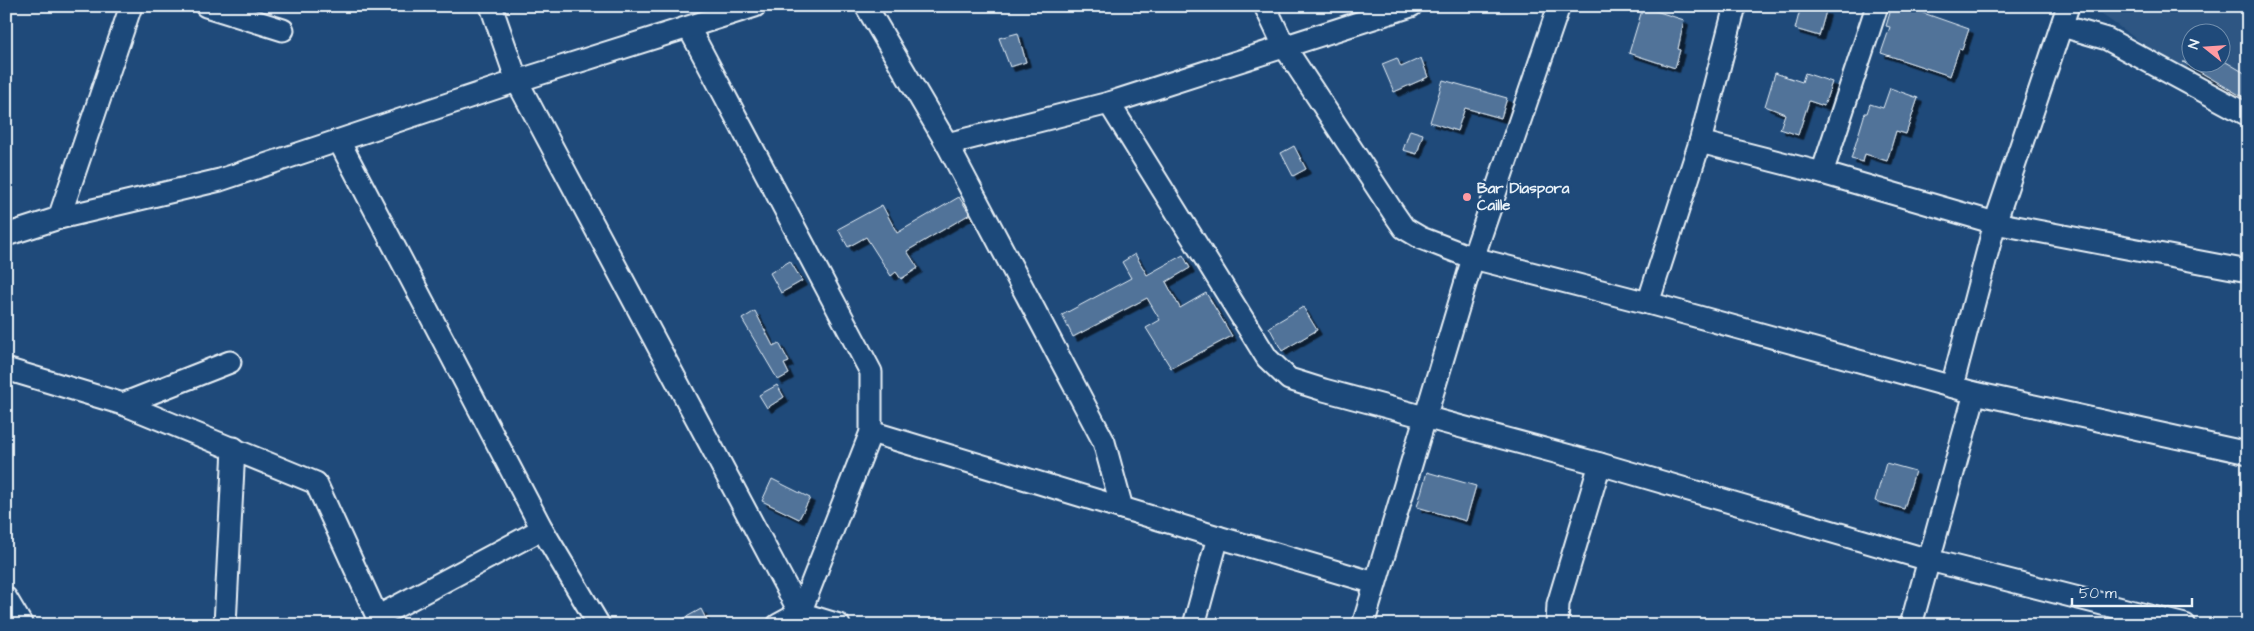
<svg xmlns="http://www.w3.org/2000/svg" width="2254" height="631" font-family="'Architects Daughter',sans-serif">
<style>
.built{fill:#2e5683;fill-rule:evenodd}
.building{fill:#517399;stroke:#e8f1f8;filter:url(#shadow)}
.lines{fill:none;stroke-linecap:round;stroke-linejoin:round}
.minor-casing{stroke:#e8f1f8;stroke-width:25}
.minor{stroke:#1f4a7a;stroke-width:21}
.poi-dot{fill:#ff9aa2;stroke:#1f4a7a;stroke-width:2}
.labels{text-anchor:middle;stroke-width:4.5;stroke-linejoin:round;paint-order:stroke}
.poi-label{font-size:15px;font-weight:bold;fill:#e8f1f8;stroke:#1f4a7a;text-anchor:start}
</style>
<defs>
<filter id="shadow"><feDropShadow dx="4.5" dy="4.5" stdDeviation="0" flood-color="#0009"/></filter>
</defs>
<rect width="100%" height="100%" fill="#1f4a7a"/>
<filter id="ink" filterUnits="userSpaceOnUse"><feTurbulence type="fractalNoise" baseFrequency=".02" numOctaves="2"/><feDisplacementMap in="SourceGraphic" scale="10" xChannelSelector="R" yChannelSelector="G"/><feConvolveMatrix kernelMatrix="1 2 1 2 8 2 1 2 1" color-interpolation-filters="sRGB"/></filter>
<g filter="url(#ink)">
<!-- built -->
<path class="built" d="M2090 6H2248V103L2184 73ZM2192 32H2222V62H2192Z"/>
<!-- building -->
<g class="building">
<polygon points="1801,6 1826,11 1819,36 1795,29"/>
<polygon points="1892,6 1909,8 1969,29 1962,50 1959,49 1950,76 1881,53 1890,27 1886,26"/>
<polygon points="1643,7 1684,20 1678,49 1680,50 1675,68 1629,53"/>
<polygon points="1018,33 1026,62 1010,67 999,38"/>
<polygon points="1397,58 1401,67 1421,58 1428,77 1394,92 1382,64"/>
<polygon points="2183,62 2226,62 2248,75 2248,100"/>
<polygon points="1775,73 1802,82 1805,73 1832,82 1824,106 1809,101 1798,135 1780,129 1785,114 1765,106"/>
<polygon points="1443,80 1507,98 1501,118 1465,108 1457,131 1430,122"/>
<polygon points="1890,88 1918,98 1906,134 1896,131 1887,161 1865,154 1863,162 1851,159 1865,113 1867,113 1870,104 1883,108"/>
<polygon points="1410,130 1423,134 1417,154 1403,150"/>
<polygon points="1294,146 1306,169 1293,176 1281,153"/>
<polygon points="959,197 970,214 907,251 918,268 901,279 896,272 891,276 866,237 848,247 838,229 882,205 897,233"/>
<polygon points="1135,254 1147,275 1183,255 1190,268 1166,282 1180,308 1206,293 1232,336 1171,368 1146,328 1160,320 1147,298 1073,337 1062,315 1131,278 1122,262"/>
<polygon points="790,261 802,281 781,293 770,273"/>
<polygon points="1303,307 1317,330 1282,351 1269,327"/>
<polygon points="755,311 773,346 779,343 789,362 784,364 789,374 778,380 742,319"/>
<polygon points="777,385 784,397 767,408 759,395"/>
<polygon points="1886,463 1915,471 1904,509 1875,501"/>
<polygon points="1427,472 1476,486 1466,521 1417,507"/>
<polygon points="772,479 810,498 799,519 762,501"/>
<polygon points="701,609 709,625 672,625"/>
</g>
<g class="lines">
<!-- minor casing -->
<g class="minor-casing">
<g id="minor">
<polyline points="206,6 283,30"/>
<polyline points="491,6 517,81 800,613 839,625"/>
<polyline points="866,6 947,144 1104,442 1122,508 1218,537 1194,625"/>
<polyline points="1265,6 1284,46 1393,212 1404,228 1421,238 1473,258 1648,303 1975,393 2248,453"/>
<polyline points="2062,26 2107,39 2248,115"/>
<polyline points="689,28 871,372 871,432 800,613 778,625"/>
<polyline points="1109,103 1267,358 1289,379 1324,390 1600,464 1929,560 2185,625"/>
<polyline points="339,141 542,529 599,625"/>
<polyline points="1700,142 1822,173 1995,223 2248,271"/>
<polyline points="947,144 1109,103 1411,6"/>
<polyline points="1822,173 1877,6"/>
<polyline points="59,218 131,6"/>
<polyline points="6,235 59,218 220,180 517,81 755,6"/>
<polyline points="1648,303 1700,142 1735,6"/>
<polyline points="6,369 123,404 316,483 381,625"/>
<polyline points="1952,386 1995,223 2068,6"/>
<polyline points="123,404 230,362"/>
<polyline points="871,432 1122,508"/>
<polyline points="1218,537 1375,583"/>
<polyline points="6,598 22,625"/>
<polyline points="377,617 542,529"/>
<polyline points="225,625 234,448"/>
<polyline points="1363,625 1473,258 1559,6"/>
<polyline points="1557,625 1558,604 1600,464"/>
<polyline points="1911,625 1975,393"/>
</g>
</g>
<!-- minor -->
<use href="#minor" class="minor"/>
</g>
</g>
<!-- markers -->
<circle class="poi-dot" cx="1467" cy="197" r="5"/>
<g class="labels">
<!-- poi labels -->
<g class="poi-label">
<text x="1477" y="193">Bar Diaspora<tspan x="1477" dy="17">Caille</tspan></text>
</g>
</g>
<!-- margin -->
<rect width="2254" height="631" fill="none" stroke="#1f4a7a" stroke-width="25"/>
<rect x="12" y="12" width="2229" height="606" fill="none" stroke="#e8f1f8" stroke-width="2" filter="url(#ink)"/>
<!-- north arrow -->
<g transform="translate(2206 48) rotate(287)"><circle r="24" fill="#1f4a7a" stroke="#6f8dac"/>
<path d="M0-4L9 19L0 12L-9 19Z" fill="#ff9aa2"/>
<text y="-8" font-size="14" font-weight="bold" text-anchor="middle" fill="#e8f1f8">N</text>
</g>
<!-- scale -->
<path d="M2072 598v8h120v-8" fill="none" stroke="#e8f1f8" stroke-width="2.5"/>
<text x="2079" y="598" font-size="15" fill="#e8f1f8" stroke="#1f4a7a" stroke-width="4" paint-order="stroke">50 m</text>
</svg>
